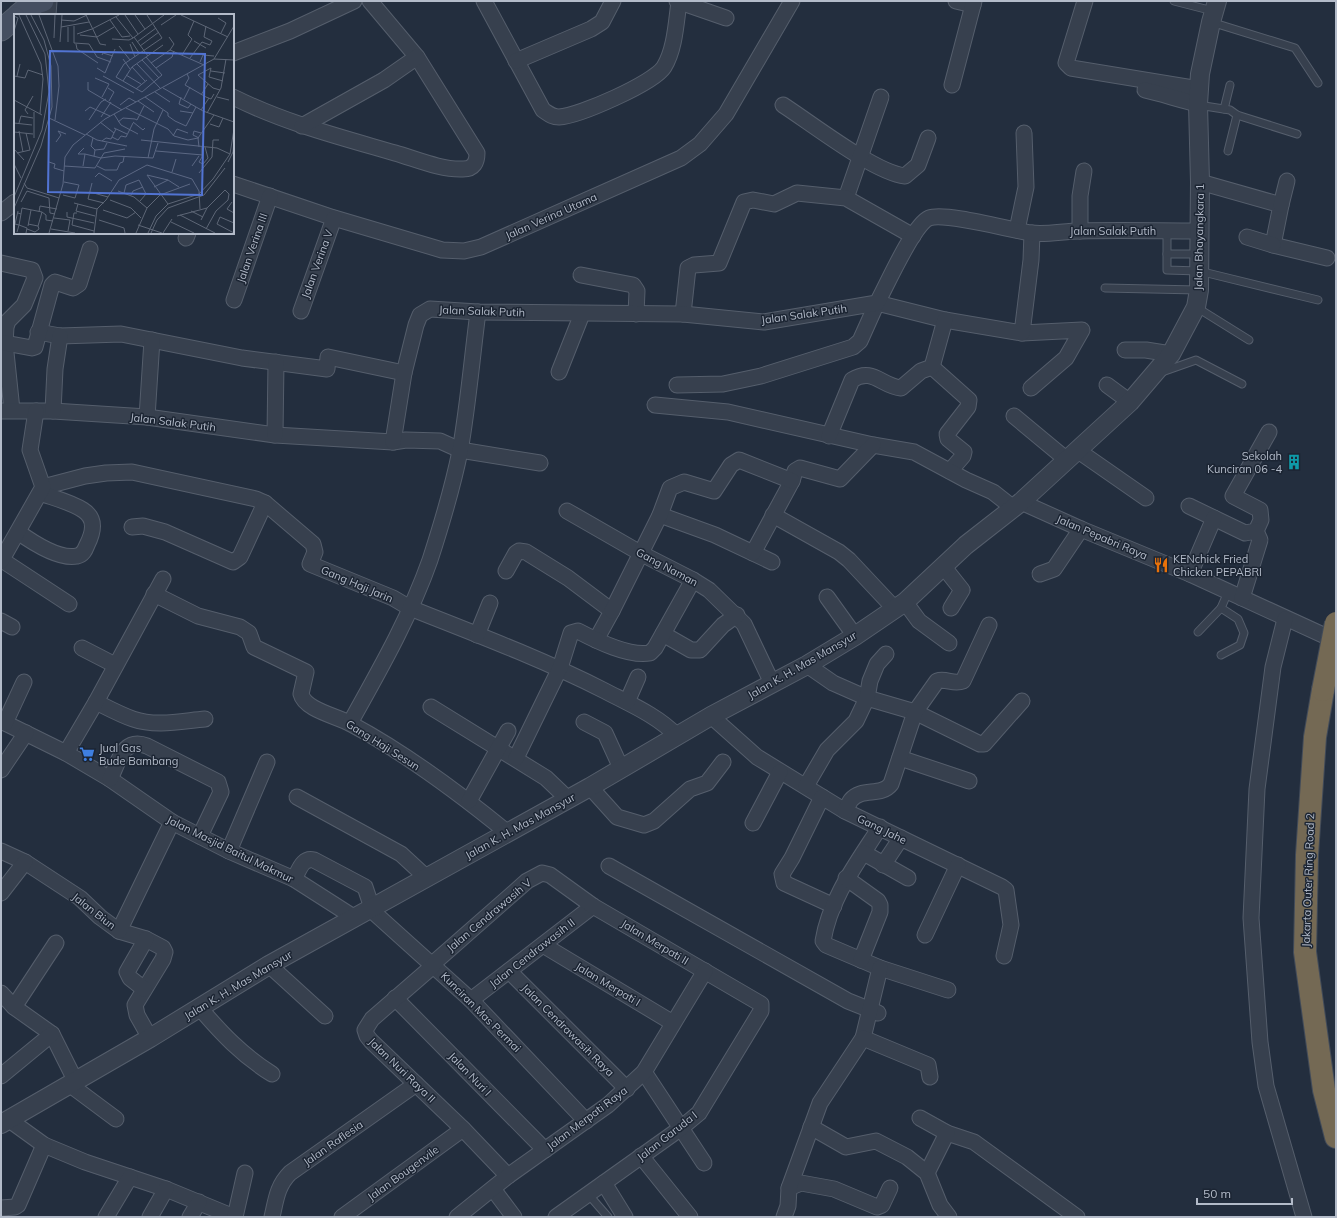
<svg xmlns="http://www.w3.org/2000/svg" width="1337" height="1218" font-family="Mulish,sans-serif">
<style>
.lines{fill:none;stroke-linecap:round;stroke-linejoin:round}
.service-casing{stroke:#555e6c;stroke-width:9}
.minor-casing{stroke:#555e6c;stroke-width:17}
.tertiary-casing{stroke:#555e6c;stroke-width:20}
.secondary-casing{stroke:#555e6c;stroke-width:23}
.motorway-casing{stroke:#424b59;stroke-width:24}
.service{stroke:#37404e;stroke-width:7}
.minor{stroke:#37404e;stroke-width:15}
.tertiary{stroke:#37404e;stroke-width:18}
.secondary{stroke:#454f61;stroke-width:21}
.motorway{stroke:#746954;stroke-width:22}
.motorway-bridge-casing{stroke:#424b59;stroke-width:24;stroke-linecap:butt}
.motorway-bridge{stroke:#746954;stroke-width:22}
.labels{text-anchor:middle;stroke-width:3;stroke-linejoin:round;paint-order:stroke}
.street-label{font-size:11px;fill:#b3bbc9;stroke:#1c2533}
.poi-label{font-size:11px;fill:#b3bbc9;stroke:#1c2533;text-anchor:start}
.inset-road{fill:none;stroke:#5d6676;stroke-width:1}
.view{fill:#5274d3;fill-opacity:0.15;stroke:#5274d3;stroke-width:2}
.inset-edge{fill:none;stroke:#b3bbc9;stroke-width:2}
</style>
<rect width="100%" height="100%" fill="#232e3e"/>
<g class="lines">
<!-- service casing -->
<g class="service-casing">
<g id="service">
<polyline points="1174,1 1213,11"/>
<polyline points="1211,22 1295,48 1318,83"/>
<polyline points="1198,105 1230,110 1237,115 1297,134"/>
<polyline points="1224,109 1230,85"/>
<polyline points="1228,151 1237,115"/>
<polyline points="1167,231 1167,270 1199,271 1318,300"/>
<polyline points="1167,254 1198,254"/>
<polyline points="1105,288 1198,290"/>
<polyline points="1196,307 1249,340"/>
<polyline points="1162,372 1196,360 1242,384"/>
<polyline points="1198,632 1221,608"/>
<polyline points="1221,655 1240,645 1244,633 1238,619 1221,608 1228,592"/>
<polyline points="588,1194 608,1217"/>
</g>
</g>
<!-- minor casing -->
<g class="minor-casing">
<g id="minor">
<path d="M484 1 543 110C549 114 552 117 559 117 579 116 654 83 664 67 675 49 676 23 679 2"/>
<polyline points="677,1 726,18"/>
<polyline points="956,1 973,5"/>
<polyline points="1085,1 1066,63 1071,68 1199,89"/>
<polyline points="48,15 49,1"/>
<polyline points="233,53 290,31 354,1"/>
<polyline points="516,61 591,29 602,22 613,1"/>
<polyline points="952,85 974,1"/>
<path d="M1145 90C1163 94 1180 100 1198 104"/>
<path d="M233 97C285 123 340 137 395 153 416 159 441 170 463 169 474 169 477 162 477 153L417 57 370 1"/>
<path d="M783 105C811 123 875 173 905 176L918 165 928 138"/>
<polyline points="302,126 384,80 417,57"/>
<polyline points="1200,182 1281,205 1273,245 1327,258"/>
<polyline points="233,184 334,218 442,250 464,251 481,247 681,158 700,144 726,114 792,1"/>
<polyline points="846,198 881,97"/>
<polyline points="1281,205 1287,181"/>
<polyline points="1,213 15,202"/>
<polyline points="1017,230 1026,187 1024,133"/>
<polyline points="1080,231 1080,196 1084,171"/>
<polyline points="1247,237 1273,245"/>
<polyline points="186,238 188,233"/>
<polyline points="1,263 32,270 35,278 24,305 8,321 6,327 5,343 12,410"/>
<polyline points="581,275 633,285 637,291 636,314"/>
<polyline points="234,300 270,196"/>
<polyline points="301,311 334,218"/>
<polyline points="683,314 688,268 694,265 719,263 744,202 753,200 774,204 797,193 846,198 913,236"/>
<polyline points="38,332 60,336 121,334 242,358 327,369 328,357 404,373"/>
<polyline points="1022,333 1082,330 1066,358 1031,388"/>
<polyline points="5,343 32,348 35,347 52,285 55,282 73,288 79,284 90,249"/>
<polyline points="1125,350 1146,350 1171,354"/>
<polyline points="932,367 969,400 968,407 947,434 948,439 964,452 963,456 950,471"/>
<polyline points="559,372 582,314"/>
<polyline points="677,385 723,384 761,376 853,347 860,341 877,303 945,320 1022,333 1031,260 1032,233"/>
<polyline points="1107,385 1130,402"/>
<polyline points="655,405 728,412 873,445 914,452 966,480 993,492 1012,507"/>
<polyline points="1,411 53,411 147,417 275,435 393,442 406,440 440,441 460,450 540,463"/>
<polyline points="53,411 55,369 60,336"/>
<polyline points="1014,416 1067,460"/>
<polyline points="147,417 152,340"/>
<polyline points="275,435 276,362"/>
<path d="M829 436 852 380C873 367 881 386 901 388L921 371 932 367 945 320"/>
<path d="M393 442 404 373 416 325 420 315 430 309 478 312 683 314 764 322 877 303C887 285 913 225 929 218 946 212 1010 230 1031 233 1047 235 1064 231 1080 231 1119 230 1159 231 1198 231"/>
<polyline points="1077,450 1146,498"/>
<path d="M43 487 85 476 106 473 132 472 256 499 265 503 313 544 315 552 310 564 393 598 410 608C476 634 542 659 605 691 630 704 658 716 677 736"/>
<polyline points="1021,502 1081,529 1190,574 1336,641"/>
<polyline points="1189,506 1245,533 1256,531 1261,520 1260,510 1233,496 1269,432"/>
<polyline points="567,511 642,554 693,580 709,590 744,624 772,683"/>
<polyline points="660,515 715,535 772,562"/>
<polyline points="773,515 839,552 849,560 895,609"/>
<polyline points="132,527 143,526 165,532 233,562 240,557 265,503"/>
<path d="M18 532C32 542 59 560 77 556 83 555 85 550 87 545 93 533 97 519 83 510 71 502 54 498 40 493"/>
<polyline points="753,553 792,481 795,471 800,468 840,479 873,445"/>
<polyline points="2,560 69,604"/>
<polyline points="1,561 43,487 30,450 36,411"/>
<polyline points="943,566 962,590 951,608"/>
<polyline points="506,571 516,553 519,551 526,552 568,578 612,611 596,640"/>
<polyline points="1040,574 1054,569 1081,529"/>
<polyline points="1190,574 1214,518"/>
<path d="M154 594 198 616 240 627 249 633 254 647 306 672 301 694C305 710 337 716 351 724 407 754 459 793 508 833"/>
<polyline points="827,597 855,636"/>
<polyline points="1242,598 1260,540 1256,531"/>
<polyline points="905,602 919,621 949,643"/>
<polyline points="612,611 660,515 670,488 684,482 714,491 731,465 739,460 792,481"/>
<polyline points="1285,619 1273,667 1257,789 1251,918 1260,1042 1266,1086 1304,1217"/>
<polyline points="1,621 12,627"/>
<polyline points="663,634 691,650 700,650 723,625 737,615"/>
<polyline points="477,635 490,603"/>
<polyline points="82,648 115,665"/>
<polyline points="807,665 833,683 867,698 915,712 980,744 984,744 1022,701"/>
<path d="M96 702C108 708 121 715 133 719 156 727 182 721 205 719"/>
<polyline points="627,702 638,677"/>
<polyline points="431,707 546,778 568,799"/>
<polyline points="711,716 757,757 845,811 1002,887 1006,890 1011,925 1004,956"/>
<polyline points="1,721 66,753 110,779 172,822 229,851 294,879 355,918"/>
<polyline points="584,722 605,733 621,768"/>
<polyline points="5,723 24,682"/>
<path d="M350 723C379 671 410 617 430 560 441 526 453 486 460 451 468 406 472 358 478 312"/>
<polyline points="66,753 96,702 163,579"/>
<path d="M516 758 560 668 571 633 578 631C597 641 629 657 650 653L655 648 693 580"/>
<polyline points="900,758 969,781"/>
<polyline points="1,770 26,733"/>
<path d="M110 779C119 761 123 737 147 746L218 782 221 792 200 836"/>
<polyline points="806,786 827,750 856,721 867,698 870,681 877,664 886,654"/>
<polyline points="590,787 617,817 644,825 654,821 690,789 707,783 723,762"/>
<polyline points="297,797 401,854 427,878"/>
<polyline points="822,797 792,858 782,874 784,883 834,906"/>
<polyline points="469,801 508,731"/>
<path d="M845 811C847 807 849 803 851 800 862 787 881 797 891 784L915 712 937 681C946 678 954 685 963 681L989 625"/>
<polyline points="753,823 780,772"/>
<path d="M880 827C857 863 830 898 823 941L826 945 880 968 948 990"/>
<polyline points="1,851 25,862 80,898 100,917 119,931 146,939 163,948 165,952 163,959 135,1005 137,1015 150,1038"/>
<polyline points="229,851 267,762"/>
<polyline points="864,853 908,878"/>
<polyline points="883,865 901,838"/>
<polyline points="609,866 848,1001 878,1013"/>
<polyline points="846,878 878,901 880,905 880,912 861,960"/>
<path d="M294 879C299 871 302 857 314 860L365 887 372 908"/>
<polyline points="1,893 25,862"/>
<polyline points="370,909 471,1000 586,1121"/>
<polyline points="119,931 172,822"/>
<polyline points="925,935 958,865"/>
<polyline points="543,945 673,1023"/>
<polyline points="269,965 325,1016"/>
<polyline points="509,971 627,1089"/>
<polyline points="144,989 130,978 127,972 146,939"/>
<polyline points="1,993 14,1007 52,1034 75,1080"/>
<polyline points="395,998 545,1150"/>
<polyline points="471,1000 593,906"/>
<polyline points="14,1007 56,943"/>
<path d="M199 1007C221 1033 243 1056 272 1074"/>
<polyline points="863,1038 880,968"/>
<polyline points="644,1072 704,1163"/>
<polyline points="1,1076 52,1034"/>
<polyline points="69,1084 116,1119"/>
<polyline points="920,1118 947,1133 974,1142 1077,1217"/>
<polyline points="8,1119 44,1145 85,1162 166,1189 234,1217"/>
<polyline points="811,1127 846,1147 876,1141 907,1157 927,1173 940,1205 949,1217"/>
<polyline points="641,1156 690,1217"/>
<polyline points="927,1173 947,1133"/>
<polyline points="508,1176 463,1129 371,1041 367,1036 365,1030 372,1019 433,966 436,961 527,881 542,873 550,875 593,906 761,1004 761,1011 699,1113 681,1128 556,1217"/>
<polyline points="604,1183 625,1217"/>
<polyline points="789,1188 801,1183 834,1189 877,1207 882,1205 890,1188"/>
<polyline points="493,1189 514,1217"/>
<polyline points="1,1208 15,1207 18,1205 44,1145"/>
<polyline points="106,1217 130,1177"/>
<polyline points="150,1217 166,1189"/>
<polyline points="190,1217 199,1202"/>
<polyline points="235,1217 245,1173"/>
<path d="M272 1217C276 1200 277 1186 290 1173L416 1084"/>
<polyline points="342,1217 463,1129"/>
<polyline points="457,1217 508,1176 608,1105 644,1072 705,971"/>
<polyline points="784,1217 788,1206 789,1188 820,1103 863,1038 928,1065 930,1077"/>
</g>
</g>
<!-- tertiary casing -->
<g class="tertiary-casing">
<polyline id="tertiary" points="1,1124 150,1038 269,965 590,787 711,716 807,665 855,636 905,602 966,545 1021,502 1130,402 1171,354 1196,307 1199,290 1200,182 1198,104 1200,74 1211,22 1217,1"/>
</g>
<!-- secondary casing -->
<g class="secondary-casing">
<g id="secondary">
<polyline points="18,15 30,5 43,1"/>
<polyline points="1,30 15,18"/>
</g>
</g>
<!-- motorway casing -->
<g class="motorway-casing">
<polyline id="motorway" points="1323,690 1315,737 1307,855 1305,952 1324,1090 1336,1137"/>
</g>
<!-- service -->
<use href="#service" class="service"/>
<!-- minor -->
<use href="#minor" class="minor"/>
<!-- tertiary -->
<use href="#tertiary" class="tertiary"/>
<!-- secondary -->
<use href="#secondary" class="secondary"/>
<!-- motorway -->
<use href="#motorway" class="motorway"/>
<!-- motorway-bridge casing -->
<g class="motorway-bridge-casing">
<polyline id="motorway-bridge" points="1323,690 1336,623"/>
</g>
<!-- motorway-bridge -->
<use href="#motorway-bridge" class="motorway-bridge"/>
</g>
<!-- icons -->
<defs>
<g id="building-bare" transform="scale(1.2)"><path d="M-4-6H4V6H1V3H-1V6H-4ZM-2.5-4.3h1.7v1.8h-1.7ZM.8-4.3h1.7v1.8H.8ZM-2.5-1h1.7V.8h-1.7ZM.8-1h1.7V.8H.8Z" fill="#0f9aa8" stroke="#1c2533" stroke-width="2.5" paint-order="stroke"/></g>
<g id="restaurant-bare" transform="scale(1.2)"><path d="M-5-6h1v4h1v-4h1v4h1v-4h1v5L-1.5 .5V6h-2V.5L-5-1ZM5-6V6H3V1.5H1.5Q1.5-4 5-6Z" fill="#e8710a" stroke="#1c2533" stroke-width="2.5" paint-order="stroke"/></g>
<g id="supermarket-bare" transform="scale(1.2)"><path d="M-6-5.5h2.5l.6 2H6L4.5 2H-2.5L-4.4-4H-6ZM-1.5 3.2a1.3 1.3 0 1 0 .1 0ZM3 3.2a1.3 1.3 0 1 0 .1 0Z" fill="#3f7fe0" stroke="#1c2533" stroke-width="2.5" paint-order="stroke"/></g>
</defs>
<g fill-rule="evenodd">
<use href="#building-bare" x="1294" y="462"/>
<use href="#restaurant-bare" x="1161" y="565"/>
<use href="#supermarket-bare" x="87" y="754"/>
</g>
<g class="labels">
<!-- street labels -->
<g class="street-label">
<text transform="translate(551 216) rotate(-24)" y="4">Jalan Verina Utama</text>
<text x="1113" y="235">Jalan Salak Putih</text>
<text transform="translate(1199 237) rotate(-89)" y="4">Jalan Bhayangkara 1</text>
<text transform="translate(252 248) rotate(-71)" y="4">Jalan Verina III</text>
<text transform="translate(317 264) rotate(-70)" y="4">Jalan Verina V</text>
<text transform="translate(482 311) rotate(2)" y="4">Jalan Salak Putih</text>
<text transform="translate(804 314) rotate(-8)" y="4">Jalan Salak Putih</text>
<text transform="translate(173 422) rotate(7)" y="4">Jalan Salak Putih</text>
<text transform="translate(1102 537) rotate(23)" y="4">Jalan Pepabri Raya</text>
<text transform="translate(667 567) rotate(28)" y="4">Gang Naman</text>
<text transform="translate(357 584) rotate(23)" y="4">Gang Haji Jarin</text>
<text transform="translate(802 665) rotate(-30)" y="4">Jalan K. H. Mas Mansyur</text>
<text transform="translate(383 745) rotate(32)" y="4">Gang Haji Sesun</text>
<text transform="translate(520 826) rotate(-29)" y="4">Jalan K. H. Mas Mansyur</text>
<text transform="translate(882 829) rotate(26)" y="4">Gang Jahe</text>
<text transform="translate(230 849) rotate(26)" y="4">Jalan Masjid Baitul Makmur</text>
<text transform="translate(1308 880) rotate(-88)" y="4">Jakarta Outer Ring Road 2</text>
<text transform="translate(94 911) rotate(38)" y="4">Jalan Biun</text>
<text transform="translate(489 915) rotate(-40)" y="4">Jalan Cendrawasih V</text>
<text transform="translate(655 942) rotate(31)" y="4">Jalan Merpati II</text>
<text transform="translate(532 953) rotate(-38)" y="4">Jalan Cendrawasih II</text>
<text transform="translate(608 984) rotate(31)" y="4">Jalan Merpati I</text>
<text transform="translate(238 985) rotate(-31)" y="4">Jalan K. H. Mas Mansyur</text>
<text transform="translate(481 1012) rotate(45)" y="4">Kunciran Mas Permai</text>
<text transform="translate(568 1030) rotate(45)" y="4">Jalan Cendrawasih Raya</text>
<text transform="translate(402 1070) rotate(44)" y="4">Jalan Nuri Raya II</text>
<text transform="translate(470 1074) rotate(46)" y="4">Jalan Nuri I</text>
<text transform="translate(587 1118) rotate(-37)" y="4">Jalan Merpati Raya</text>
<text transform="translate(667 1136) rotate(-38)" y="4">Jalan Garuda I</text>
<text transform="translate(333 1143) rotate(-35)" y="4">Jalan Raflesia</text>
<text transform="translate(403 1173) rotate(-36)" y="4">Jalan Bougenvile</text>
</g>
<!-- poi labels -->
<g class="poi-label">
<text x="1282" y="460" text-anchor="end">Sekolah<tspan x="1282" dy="13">Kunciran 06 -4</tspan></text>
<text x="1173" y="563">KENchick Fried<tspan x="1173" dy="13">Chicken PEPABRI</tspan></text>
<text x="99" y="752">Jual Gas<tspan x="99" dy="13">Bude Bambang</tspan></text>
</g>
</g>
<!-- overview -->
<g transform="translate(14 14)">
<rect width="220" height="220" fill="#232e3e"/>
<path class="inset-road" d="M5 1 27 50 29 65 26 100M25 1 44 52 45 72 41 106M72 1 86 30 92 31M111 1 124 20M121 1 131 15M167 1 214 23M0 2 4 4 0 17M102 3 119 24 150 1M204 4 212 9 207 19M47 6 60 7 73 1M96 6 108 23 116 22M147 11 162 1M60 12V29L75 30 83 43 97 48M47 13 75 8M63 20 78 15 105 1M66 21 83 23 100 13M120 23 134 42M155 23 160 30 156 36M40 24 41 1M98 25 115 26 119 24M180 27 192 34M46 28 48 1M54 28V13M118 28 125 39M123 28 142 14M62 30 63 35 84 49M116 30 121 43M105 32 116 46M126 32 145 18M88 41 89 39 99 42M168 41 178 25 174 21 180 7M132 43 148 61 128 78 102 63 110 50 148 24 133 1M176 44 188 28 196 31 198 27 190 23 192 12M109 45 116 55M200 45 220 12M128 46 145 64M186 48 189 41 200 42M137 49 156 36 190 51M123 50 147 75M118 53 131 67M83 54 91 59 101 35M142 54 158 43 160 37M197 57 211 59M173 60 175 64 171 71 192 83 197 85 200 80M112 61 127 70M184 61 197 54 195 63 209 67M184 61 199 74 206 76M0 62 11 64 14 56 29 61M3 62 6 50M89 62 120 79M81 64 95 70 88 83M109 67 118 53 149 31M74 68V76L108 96M94 74 100 78 95 87M149 74 189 97 220 108M122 75 133 66M141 78 156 88M187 81 194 70M131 83 154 99V102L161 107 172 112M167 83 165 90 174 94 177 90M203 83 215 86M170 85 176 73M0 86 28 101M124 87 140 98M106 91 115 84 122 88M112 94 154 115 160 122 174 126 184 124M187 96 195 84M71 97 76 93 96 102M166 97 179 99M193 99 207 74 212 45M14 100 11 96 19 82M100 100 107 111 124 120M87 103 97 88M35 104 71 121M121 105 123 106 130 92M75 106 87 88 92 85M86 108 100 119M104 108 109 104 121 105M119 108 129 116 131 114M0 109 18 111M5 109 7 102 19 104M196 110 205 113 209 104M172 112 182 93M100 114 113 120M5 117 9 138M0 118 19 120M72 120 83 126 113 132M159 122 163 115 174 119M98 123 104 126 107 122 112 123 119 109M20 124V98M79 124 77 132 81 136M185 124 179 121 180 117 187 119M127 126 203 134 216 140M88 127 92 124 97 125 102 115M42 128 47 121 44 117 52 120M185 133 184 124 200 101M188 133V143L185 148 189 150 194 144 191 133M70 134 64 140H71M0 135 10 146M142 137 189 141M3 139 16 136 12 119M80 142 81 136 90 135 93 129M134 144 140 115 149 96M35 148 41 150 40 154 50 157M214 148 219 138 220 126M0 150 7 164M50 152 81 154 87 144 101 142 139 144 144 129M69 152 71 140 87 144 90 139 111 135M83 152 91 156H103L106 149 109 148 110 143M178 152 185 142M158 158 162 145M185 159 198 143 199 126H205M81 163 85 159 98 167M10 169 13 174 45 184M78 169 74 185 90 189M140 173 154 166M104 177 120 183 133 194M76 178 94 183M110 179 112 171 125 166 132 180 126 187M49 181 61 184 65 171 50 168M117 181 119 177 129 173M0 183 28 116 35 78 31 40 12 1M96 186 117 194 127 204M7 188 13 177 35 184 36 199 41 200M218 188 213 195 220 199M60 189 83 195M64 190 62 197 81 202M154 190 133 161 154 166 165 173M0 194 27 132 38 93 37 52 30 26 17 1M89 196 113 204 122 198M177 197 189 203M25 198 26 192 43 195M28 198 32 201V206L39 207M53 198V203L80 209M4 199 7 200 5 211 13 214 12 219M63 199H60L58 211 80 217M7 200 8 194 28 198 24 212 14 210M166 201 201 219M163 202 193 194 211 176 215 180 214 186 202 197 192 215M40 204 56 206 54 217M85 206 110 214 111 219M187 206 193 194M157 208 180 219M220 209 206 203 203 210 220 219M1 210 4 197M124 211 148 219M14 212 17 196M0 213 1 210 5 211 3 218M13 215 21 218 25 215 24 212M37 215 61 219M35 219 49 170 51 143 59 131 91 105 200 45 220 46M80 219 83 195 92 186 105 166 133 151 178 165 185 177 186 195M122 219 133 194 146 181 176 170M134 219 142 202 154 190 185 180 199 165 216 140 220 115M137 219 143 206 154 194 190 181 211 154M149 219 158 205"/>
<path class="view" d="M36 37 191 40 188 181 34 178Z"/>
<rect width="220" height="220" class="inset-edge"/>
</g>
<!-- border -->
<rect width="1337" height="1218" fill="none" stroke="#b3bbc9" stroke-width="4"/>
<!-- scale -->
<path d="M1197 1198v6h95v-6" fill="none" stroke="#b3bbc9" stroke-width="2"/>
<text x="1203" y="1198" font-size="12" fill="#b3bbc9" stroke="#1c2533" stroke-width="3" paint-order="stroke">50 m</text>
</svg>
